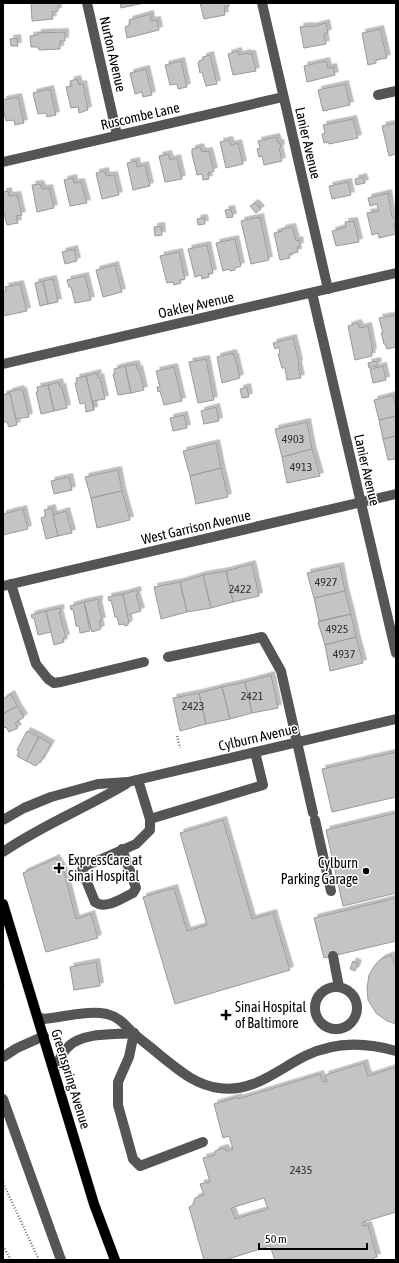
<svg xmlns="http://www.w3.org/2000/svg" width="399" height="1263" font-family="'Asap Condensed',sans-serif">
<style>
.building{fill:#c4c4c4;stroke:#999;fill-rule:evenodd;filter:url(#shadow)}
.lines{fill:none;stroke-linecap:round;stroke-linejoin:round}
.major-casing{stroke:#dbdbdb;stroke-width:11}
.path{stroke:#777;stroke-width:2.5;stroke-dasharray:1 2;stroke-linecap:butt}
.minor{stroke:#555;stroke-width:10}
.major{stroke:#000;stroke-width:10}
.poi-dot{fill:#000;stroke:#fff;stroke-width:1.5}
.labels{text-anchor:middle;stroke-width:3;stroke-linejoin:round;paint-order:stroke}
.number-label{font-size:12px;fill:#313131}
.street-label{font-size:14px;fill:#000;stroke:#fff}
.poi-label{font-size:14px;fill:#000;stroke:#fff;text-anchor:start}
</style>
<defs>
<filter id="shadow"><feDropShadow dx="3.5" dy="-3.5" stdDeviation="0" flood-color="#0004"/></filter>
</defs>
<rect width="100%" height="100%" fill="#fff"/>
<!-- building -->
<g class="building">
<polygon points="31,3 58,3 58,11 52,12 53,19 32,21"/>
<polygon points="120,3 144,3 121,8"/>
<polygon points="200,3 229,3 229,6 224,7 225,15 204,19"/>
<polygon points="150,14 151,21 157,20 159,30 127,38 125,27 130,25 129,20"/>
<polygon points="326,23 328,33 324,34 326,44 304,48 300,27 310,26 311,27"/>
<polygon points="380,29 387,58 376,60 376,63 368,65 362,33"/>
<polygon points="65,32 65,41 60,41 60,49 39,50 38,47 31,47 30,36 38,35 38,33"/>
<polygon points="17,38 18,46 11,46 10,39"/>
<polygon points="238,51 239,55 247,53 248,54 252,54 256,71 233,75 228,54"/>
<polygon points="210,55 217,84 206,86 202,72 200,73 198,63 199,62 199,61 203,60 203,57"/>
<polygon points="181,61 187,87 178,89 177,84 170,85 165,65"/>
<polygon points="326,61 328,68 333,67 335,75 307,82 304,66"/>
<polygon points="146,69 152,95 143,97 142,92 135,94 130,73"/>
<polygon points="77,79 79,85 83,84 88,110 79,113 78,107 71,108 66,87 72,86 70,81"/>
<polygon points="345,84 350,105 323,111 318,90"/>
<polygon points="50,89 56,115 47,117 46,113 38,114 33,93"/>
<polygon points="18,97 24,123 15,125 14,120 6,121 3,108 3,100"/>
<polygon points="353,119 358,138 329,144 328,142 324,143 322,134 325,133 323,125"/>
<polygon points="396,123 396,154 389,156 382,126"/>
<polygon points="276,137 278,143 280,143 281,148 279,148 282,161 264,165 262,156 259,157 257,149 260,148 258,141"/>
<polygon points="229,140 231,145 238,143 243,164 226,168 220,142"/>
<polygon points="200,147 202,152 209,151 214,171 208,173 209,179 203,180 202,174 197,175 192,154 192,149"/>
<polygon points="168,154 170,160 177,158 182,179 165,182 159,156"/>
<polygon points="136,161 137,167 145,165 150,186 133,190 127,163"/>
<polygon points="105,171 106,176 114,175 119,195 102,199 96,173"/>
<polygon points="363,177 365,183 356,185 355,179"/>
<polygon points="73,178 74,183 81,182 87,203 70,206 64,180"/>
<polygon points="348,182 351,195 332,199 329,186"/>
<polygon points="40,184 42,189 49,188 54,208 37,212 32,185"/>
<polygon points="8,191 9,196 17,195 22,215 16,216 18,223 7,225 3,209 3,192"/>
<polygon points="388,193 392,217 396,220 394,225 396,234 379,238 378,233 372,235 367,213 379,211 377,204 370,206 368,198"/>
<polygon points="255,203 261,209 256,213 250,206"/>
<polygon points="231,209 233,217 227,218 225,210"/>
<polygon points="260,217 269,260 251,264 241,221"/>
<polygon points="204,218 205,224 198,225 197,219"/>
<polygon points="354,221 359,242 336,246 332,231 346,227 345,222"/>
<polygon points="161,226 162,235 155,236 154,227"/>
<polygon points="292,227 296,241 299,240 300,246 297,247 298,252 289,254 290,258 280,260 274,233 282,231 282,229"/>
<polygon points="235,239 241,266 235,268 235,270 230,271 229,269 223,271 216,243"/>
<polygon points="207,245 213,273 208,274 209,277 202,279 201,275 195,277 188,249"/>
<polygon points="74,249 77,261 65,264 62,252"/>
<polygon points="179,252 185,279 180,280 181,283 174,285 173,282 167,283 160,256"/>
<polygon points="115,265 122,292 103,297 96,270"/>
<polygon points="85,276 91,300 75,303 71,287 69,287 67,280"/>
<polygon points="53,279 58,302 48,304 43,281"/>
<polygon points="43,281 48,304 40,306 35,283"/>
<polygon points="20,284 27,311 3,316 3,291 6,291 5,287"/>
<polygon points="396,315 396,347 387,349 385,344 384,344 381,333 383,333 379,318"/>
<polygon points="358,323 360,328 368,326 373,352 371,352 372,356 355,360 348,326"/>
<polygon points="293,338 299,362 298,365 301,378 287,380 285,368 282,368 278,354 280,354 279,347 275,349 273,343"/>
<polygon points="233,353 234,357 235,357 240,378 222,383 217,357"/>
<polygon points="206,359 214,400 198,403 189,362"/>
<polygon points="377,361 378,365 369,368 368,363"/>
<polygon points="136,364 137,369 139,369 144,390 131,393 125,366"/>
<polygon points="125,366 131,393 118,395 113,374 115,374 114,369"/>
<polygon points="383,366 386,380 373,383 370,369"/>
<polygon points="174,367 182,401 164,405 160,391 158,392 157,387 160,387 156,371"/>
<polygon points="97,373 98,378 100,377 105,399 93,401 94,410 86,376"/>
<polygon points="86,376 94,410 86,412 85,403 80,404 75,383 77,383 76,378"/>
<polygon points="59,382 60,387 62,387 67,408 54,411 48,385"/>
<polygon points="48,385 54,411 41,414 36,392 38,392 37,387"/>
<polygon points="247,387 249,397 242,398 240,389"/>
<polygon points="20,389 21,391 23,391 29,417 16,419 9,392"/>
<polygon points="10,393 17,425 9,427 7,422 3,422 3,395"/>
<polygon points="393,395 396,406 396,416 379,420 374,400"/>
<polygon points="216,407 219,421 204,424 201,411"/>
<polygon points="184,415 187,428 173,431 170,418"/>
<polygon points="396,416 396,436 383,439 379,420"/>
<polygon points="307,422 312,449 282,457 275,429"/>
<polygon points="396,436 396,459 388,460 383,439"/>
<polygon points="216,443 221,468 190,476 183,451"/>
<polygon points="312,449 320,476 287,483 282,457"/>
<polygon points="221,468 228,497 196,504 190,476"/>
<polygon points="118,470 122,491 91,498 85,477"/>
<polygon points="69,477 72,490 54,494 51,481"/>
<polygon points="122,491 130,520 97,528 91,498"/>
<polygon points="52,508 58,536 46,539 41,518 46,516 44,510"/>
<polygon points="23,509 28,529 3,535 3,514"/>
<polygon points="66,511 72,533 58,536 53,515"/>
<polygon points="252,564 259,596 233,602 226,571"/>
<polygon points="340,566 345,591 314,598 307,573"/>
<polygon points="226,571 233,602 211,608 203,575"/>
<polygon points="203,575 211,608 187,612 180,582"/>
<polygon points="180,582 187,612 161,619 154,587"/>
<polygon points="137,590 138,594 136,595 141,611 127,615 123,594"/>
<polygon points="345,591 351,614 319,621 314,598"/>
<polygon points="123,594 129,623 128,623 128,625 125,626 124,624 119,625 117,617 115,617 111,600 109,601 108,597"/>
<polygon points="99,599 99,603 98,603 102,621 99,621 101,629 92,632 84,602"/>
<polygon points="84,602 90,631 80,633 79,626 76,626 73,609 71,610 70,606"/>
<polygon points="60,608 61,612 59,612 66,638 63,638 64,642 54,645 46,611"/>
<polygon points="46,611 51,632 38,635 34,618 32,618 31,615"/>
<polygon points="351,614 356,637 325,645 318,622"/>
<polygon points="356,637 363,663 330,671 325,645"/>
<polygon points="271,675 278,708 252,713 245,682"/>
<polygon points="245,682 252,713 230,719 222,687"/>
<polygon points="222,687 230,719 206,724 199,693"/>
<polygon points="199,693 206,724 180,731 173,698"/>
<polygon points="11,694 17,706 3,714 3,699"/>
<polygon points="17,706 24,717 15,723 18,728 9,732 6,727 5,728 3,726 3,714"/>
<polygon points="27,731 39,737 26,761 17,756 19,751 17,750"/>
<polygon points="39,737 51,744 40,763 39,762 36,766 26,761"/>
<polygon points="396,752 396,797 332,812 322,769"/>
<polygon points="396,813 396,893 343,906 326,830"/>
<polygon points="223,820 252,919 273,913 290,970 175,1004 143,897 174,888 187,931 207,925 180,833"/>
<polygon points="56,858 64,872 76,919 91,914 98,938 46,952 23,873"/>
<polygon points="396,898 396,941 324,958 314,918"/>
<polygon points="391,955 394,963 396,962 396,1024 387,1021 376,1013 368,1000 367,988 369,975 375,965 381,959"/>
<polygon points="353,961 358,964 355,971 350,969"/>
<polygon points="96,962 100,986 74,990 70,967"/>
<path d="M364 1063 368 1076 396 1067V1212L363 1222 362 1225 363 1226 368 1225 377 1257 373 1258 374 1260H275L270 1246 225 1260H204L189 1207 193 1205 195 1198 204 1195 200 1184 210 1182 203 1158 215 1155V1151L221 1149 225 1148 226 1151 233 1149 229 1136 223 1138 214 1104 238 1097V1099L320 1074 323 1082 327 1081 325 1075ZM264 1198 268 1209 235 1219 231 1208Z"/>
</g>
<g class="lines">
<!-- major casing -->
<g class="major-casing">
<polyline id="major" points="3,904 94,1204 115,1260"/>
</g>
<!-- path -->
<g class="path">
<polyline points="177,736 180,748"/>
<polyline points="3,981 3,989"/>
<polyline points="3,1183 39,1260"/>
<polyline points="3,1246 11,1260"/>
</g>
<!-- minor -->
<g class="minor">
<polyline points="87,3 117,135"/>
<polyline points="262,3 328,289"/>
<polyline points="378,95 396,91"/>
<polyline points="3,162 283,97"/>
<polyline points="312,293 396,653"/>
<polyline points="3,364 396,273"/>
<polyline points="11,584 36,664 48,679 54,683 61,682 144,662"/>
<polyline points="3,586 396,494"/>
<polyline points="168,657 262,637 281,671 313,813"/>
<polyline points="150,819 263,785 255,752"/>
<polyline points="3,820 24,808 51,797 98,784 128,782 396,719"/>
<polyline points="315,820 331,891"/>
<path d="M122 849 136 888 133 893C122 898 106 910 95 902L82 870 83 867 136 844 150 830V819L138 780"/>
<path d="M3 852C42 825 86 808 126 784"/>
<polyline points="333,956 339,987"/>
<circle cx="336" cy="1008" r="21"/>
<path d="M38 1017 44 1019C64 1017 86 1010 107 1014 119 1017 125 1025 133 1033 142 1041 152 1048 161 1056 179 1070 195 1085 219 1088 253 1093 277 1070 305 1056 335 1041 365 1042 396 1051"/>
<polyline points="134,1033 129,1057 118,1082 118,1105 133,1159 140,1166 203,1142"/>
<polyline points="3,1057 17,1048 44,1036"/>
<path d="M54 1070C58 1062 62 1052 69 1046 84 1032 115 1035 134 1033"/>
<polyline points="3,1099 61,1260"/>
</g>
<!-- major -->
<use href="#major" class="major"/>
</g>
<!-- markers -->
<g class="poi-dot">
<path d="M57 862h4v4h4v4h-4v4h-4v-4h-4v-4h4z"/>
<circle cx="366" cy="871" r="4"/>
<path d="M224 1009h4v4h4v4h-4v4h-4v-4h-4v-4h4z"/>
</g>
<g class="labels">
<!-- number labels -->
<g class="number-label">
<text x="293" y="443">4903</text>
<text x="301" y="471">4913</text>
<text x="326" y="586">4927</text>
<text x="240" y="593">2422</text>
<text x="337" y="633">4925</text>
<text x="344" y="658">4937</text>
<text x="252" y="700">2421</text>
<text x="193" y="710">2423</text>
<text x="301" y="1174">2435</text>
</g>
<!-- street labels -->
<g class="street-label">
<text transform="translate(113 54) rotate(77)" y="5">Nurton Avenue</text>
<text transform="translate(140 116) rotate(-13)" y="5">Ruscombe Lane</text>
<text transform="translate(308 143) rotate(77)" y="5">Lanier Avenue</text>
<text transform="translate(196 305) rotate(-13)" y="5">Oakley Avenue</text>
<text transform="translate(367 470) rotate(77)" y="5">Lanier Avenue</text>
<text transform="translate(196 527) rotate(-13)" y="5">West Garrison Avenue</text>
<text transform="translate(258 737) rotate(-13)" y="5">Cylburn Avenue</text>
<text transform="translate(71 1079) rotate(73)" y="5">Greenspring Avenue</text>
</g>
<!-- poi labels -->
<g class="poi-label">
<text x="68" y="865">ExpressCare at<tspan x="68" dy="16">Sinai Hospital</tspan></text>
<text x="358" y="868" text-anchor="end">Cylburn<tspan x="358" dy="16">Parking Garage</tspan></text>
<text x="235" y="1012">Sinai Hospital<tspan x="235" dy="16">of Baltimore</tspan></text>
</g>
</g>
<!-- border -->
<rect width="399" height="1263" fill="none" stroke="#000000" stroke-width="8"/>
<!-- scale -->
<path d="M259 1243v6h108v-6" fill="none" stroke="#000000" stroke-width="2"/>
<text x="265" y="1243" font-size="12" fill="#000000" stroke="#ffffff" stroke-width="3" paint-order="stroke">50 m</text>
</svg>
